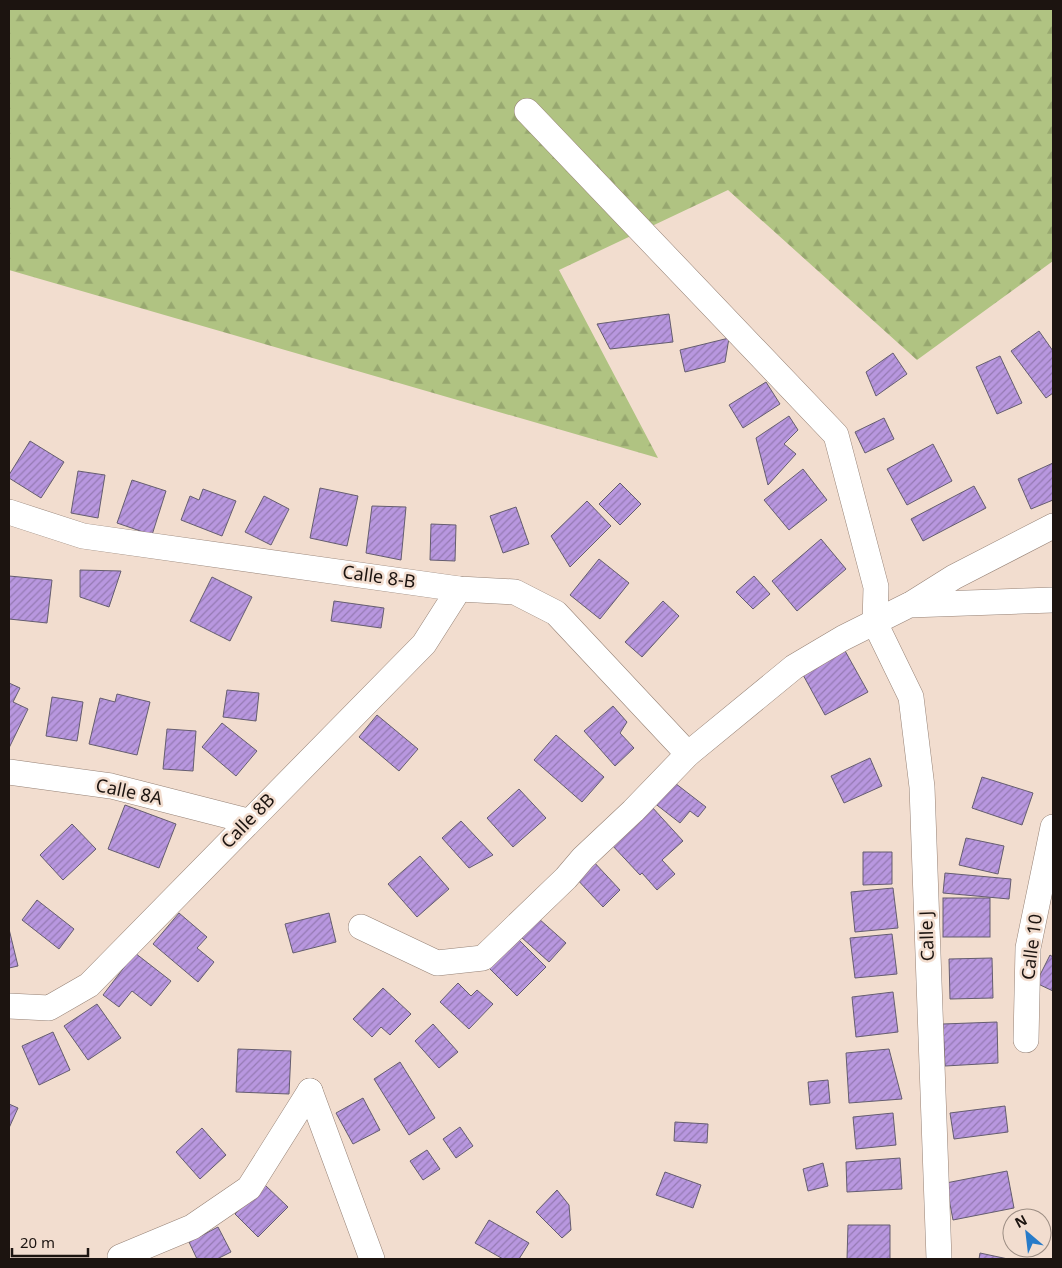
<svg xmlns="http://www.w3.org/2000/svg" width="1062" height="1268" font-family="'Noto Sans',sans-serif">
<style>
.forest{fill:url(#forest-firs)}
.building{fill:url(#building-hatch);stroke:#655d6f}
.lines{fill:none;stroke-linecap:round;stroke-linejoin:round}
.minor-casing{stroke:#968276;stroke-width:26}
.minor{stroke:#fff;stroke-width:25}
.labels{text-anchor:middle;stroke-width:5;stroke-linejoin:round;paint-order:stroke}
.street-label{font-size:18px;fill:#1c1410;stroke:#f2ddcf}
</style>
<defs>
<pattern id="forest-firs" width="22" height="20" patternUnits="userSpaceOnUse" patternTransform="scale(1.25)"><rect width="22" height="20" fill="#b0c382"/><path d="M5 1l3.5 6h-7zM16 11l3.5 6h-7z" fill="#97a76f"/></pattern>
<pattern id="building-hatch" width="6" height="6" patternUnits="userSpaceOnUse" patternTransform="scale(1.25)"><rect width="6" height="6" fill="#b897df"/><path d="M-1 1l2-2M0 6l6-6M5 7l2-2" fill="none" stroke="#957ab3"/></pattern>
</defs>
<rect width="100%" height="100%" fill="#f2ddcf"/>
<!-- forest -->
<polygon class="forest" points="9,9 1053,9 1053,261 917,360 728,190 559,270 658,458 9,270"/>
<!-- building -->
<g class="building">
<polygon points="669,314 673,342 610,349 597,324"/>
<polygon points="1039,331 1053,351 1053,393 1046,398 1011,351"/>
<polygon points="729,338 725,362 685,372 680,350"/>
<polygon points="893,353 907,374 876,396 866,372"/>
<polygon points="1000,356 1022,403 997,414 976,367"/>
<polygon points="766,382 780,404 743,428 729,405"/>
<polygon points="789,416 798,430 784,444 796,454 768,485 756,438"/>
<polygon points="884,418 894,439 865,453 855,432"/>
<polygon points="30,441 64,462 41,498 9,478 9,475"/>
<polygon points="933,444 952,481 907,505 887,469"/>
<polygon points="1053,463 1053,500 1031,509 1018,479"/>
<polygon points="803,469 827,500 789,530 764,500"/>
<polygon points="78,471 105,475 98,518 71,513"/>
<polygon points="132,480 166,491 152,535 117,523"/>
<polygon points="620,483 641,504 620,525 599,504"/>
<polygon points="974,486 986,508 923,541 911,519"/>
<polygon points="320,488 358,496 347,546 310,538"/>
<polygon points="203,489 236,501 222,536 181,520 190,496 199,500"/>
<polygon points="264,496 289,509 271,545 245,532"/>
<polygon points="587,501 611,526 570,567 551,536"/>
<polygon points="372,506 406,507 401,560 366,553"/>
<polygon points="516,507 529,544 503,553 490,516"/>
<polygon points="431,524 456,525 455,561 430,560"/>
<polygon points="821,539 846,569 797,611 772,581"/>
<polygon points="599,559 629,583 600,619 570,595"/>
<polygon points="80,570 121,571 109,607 80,597"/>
<polygon points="9,576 52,580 47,623 9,619"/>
<polygon points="754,576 770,594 753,609 736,592"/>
<polygon points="212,577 252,597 230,641 190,621"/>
<polygon points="334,601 384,608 381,628 331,621"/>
<polygon points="663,601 679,616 642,657 625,642"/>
<polygon points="844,649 868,692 825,715 802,673"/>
<polygon points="9,683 20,688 13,702 28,709 9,748"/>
<polygon points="227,690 259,693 256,721 223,717"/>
<polygon points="117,694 150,702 137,755 89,744 100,698 115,702"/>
<polygon points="52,697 83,702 77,741 46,736"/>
<polygon points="613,706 627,722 620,733 634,748 615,766 584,731"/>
<polygon points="377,715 418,749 399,771 359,737"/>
<polygon points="222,723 257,751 236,776 202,747"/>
<polygon points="167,729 196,731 193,771 163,769"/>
<polygon points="556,735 604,777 582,802 534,760"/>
<polygon points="870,758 882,786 844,803 831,776"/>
<polygon points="982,777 1033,793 1022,825 972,808"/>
<polygon points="671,780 706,807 698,817 690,811 680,823 653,802"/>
<polygon points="519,789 546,818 513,847 487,818"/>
<polygon points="125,805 176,824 159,868 108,849"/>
<polygon points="651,806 683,841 662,860 675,874 657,890 642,873 640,875 611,844"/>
<polygon points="461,821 493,855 469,868 442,838"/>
<polygon points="72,824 96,849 63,880 40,855"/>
<polygon points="966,838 1004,846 998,874 959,865"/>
<polygon points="863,852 892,852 892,884 863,885"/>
<polygon points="420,856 449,889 417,917 388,884"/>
<polygon points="592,860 620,890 603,907 574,876"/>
<polygon points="945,873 1011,879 1009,899 943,893"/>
<polygon points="893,888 898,928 855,932 851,892"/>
<rect x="943" y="898" width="47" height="39"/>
<polygon points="37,900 74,929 59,949 22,920"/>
<polygon points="179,913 207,937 197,948 214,962 198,982 153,944"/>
<polygon points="329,913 336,942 293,953 285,924"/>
<polygon points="538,918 566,943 549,962 521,937"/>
<polygon points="9,929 18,966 9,968"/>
<polygon points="513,934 546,967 517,996 484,963"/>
<polygon points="892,934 897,974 855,978 850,938"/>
<polygon points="135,953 171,981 151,1006 132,991 119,1007 103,995"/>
<polygon points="1050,955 1053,957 1053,991 1036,983"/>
<polygon points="992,958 993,998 950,999 949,959"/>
<polygon points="458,983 471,996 477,990 493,1004 469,1029 440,1002"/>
<polygon points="383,988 411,1014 390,1035 381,1027 372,1037 353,1019"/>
<polygon points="893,992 898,1032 856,1037 852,997"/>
<polygon points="97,1004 121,1038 88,1060 64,1026"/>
<polygon points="997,1022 998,1063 945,1066 943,1024"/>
<polygon points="433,1024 458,1052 439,1068 415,1041"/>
<polygon points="53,1032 70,1070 39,1085 22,1046"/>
<polygon points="238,1049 291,1051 289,1094 236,1092"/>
<polygon points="889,1049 902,1099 849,1103 846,1053"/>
<polygon points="400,1062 435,1118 409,1135 374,1079"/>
<polygon points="828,1080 830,1103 810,1105 808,1082"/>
<polygon points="363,1098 380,1130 353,1144 336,1113"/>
<polygon points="9,1104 18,1108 9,1128"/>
<polygon points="1005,1106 1008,1132 954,1139 950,1113"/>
<polygon points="893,1113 896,1145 856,1149 853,1117"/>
<polygon points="675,1122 708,1124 707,1143 674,1141"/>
<polygon points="460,1127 473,1146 456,1158 443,1139"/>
<polygon points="202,1128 226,1155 200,1179 176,1152"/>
<polygon points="427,1150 440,1169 423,1180 410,1161"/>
<polygon points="900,1158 902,1189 847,1192 846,1162"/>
<polygon points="823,1163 828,1186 808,1191 803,1169"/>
<polygon points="1007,1171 1014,1208 953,1220 946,1183"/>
<polygon points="665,1172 701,1185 693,1208 656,1195"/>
<polygon points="265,1185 288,1207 258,1237 235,1214"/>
<polygon points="557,1190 569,1205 571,1230 562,1238 536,1212"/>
<polygon points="489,1220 529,1243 519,1259 503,1259 475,1243"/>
<polygon points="848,1225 890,1225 890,1259 847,1259"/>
<polygon points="218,1227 231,1252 217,1259 197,1259 189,1242"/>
<polygon points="980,1253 1008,1259 979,1259"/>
</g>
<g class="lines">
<!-- minor casing -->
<g class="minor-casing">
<g id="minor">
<polyline points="527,111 836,435 876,587 875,623 911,697 922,787 939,1259"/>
<polyline points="9,512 83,536 459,589 515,592 556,613 688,754"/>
<polyline points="911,604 954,577 1053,526"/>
<polyline points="9,772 111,786 248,821"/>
<polyline points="361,927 437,963 483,958 566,878 583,858 633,811 688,754 794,667 843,638 909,605 1053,600"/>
<polyline points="9,1006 49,1008 89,985 424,644 459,589"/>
<polyline points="1026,1040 1028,948 1053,827"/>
<polyline points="310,1091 372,1259"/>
<polyline points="122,1259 120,1257 192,1227 249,1188 310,1091"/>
</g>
</g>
<!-- minor -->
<use href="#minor" class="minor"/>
</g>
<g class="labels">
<!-- street labels -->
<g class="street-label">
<text transform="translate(379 577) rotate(8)" y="6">Calle 8-B</text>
<text transform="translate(129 792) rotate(12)" y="6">Calle 8A</text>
<text transform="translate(248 821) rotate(-46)" y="6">Calle 8B</text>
<text transform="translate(927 936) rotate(-92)" y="6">Calle J</text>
<text transform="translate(1032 947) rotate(-83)" y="6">Calle 10</text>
</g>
</g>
<!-- border -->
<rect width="1062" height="1268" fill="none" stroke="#1c1410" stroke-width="20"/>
<!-- north arrow -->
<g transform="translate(1027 1233) rotate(332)"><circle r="24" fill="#f2ddcf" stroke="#9c8d83"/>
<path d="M0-4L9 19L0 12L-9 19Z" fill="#277bc9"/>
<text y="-8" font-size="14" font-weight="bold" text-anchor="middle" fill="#1c1410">N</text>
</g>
<!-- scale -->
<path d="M12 1248v8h76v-8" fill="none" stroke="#1c1410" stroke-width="2.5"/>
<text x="20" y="1248" font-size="15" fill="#1c1410" stroke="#f2ddcf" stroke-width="4" paint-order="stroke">20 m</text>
</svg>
